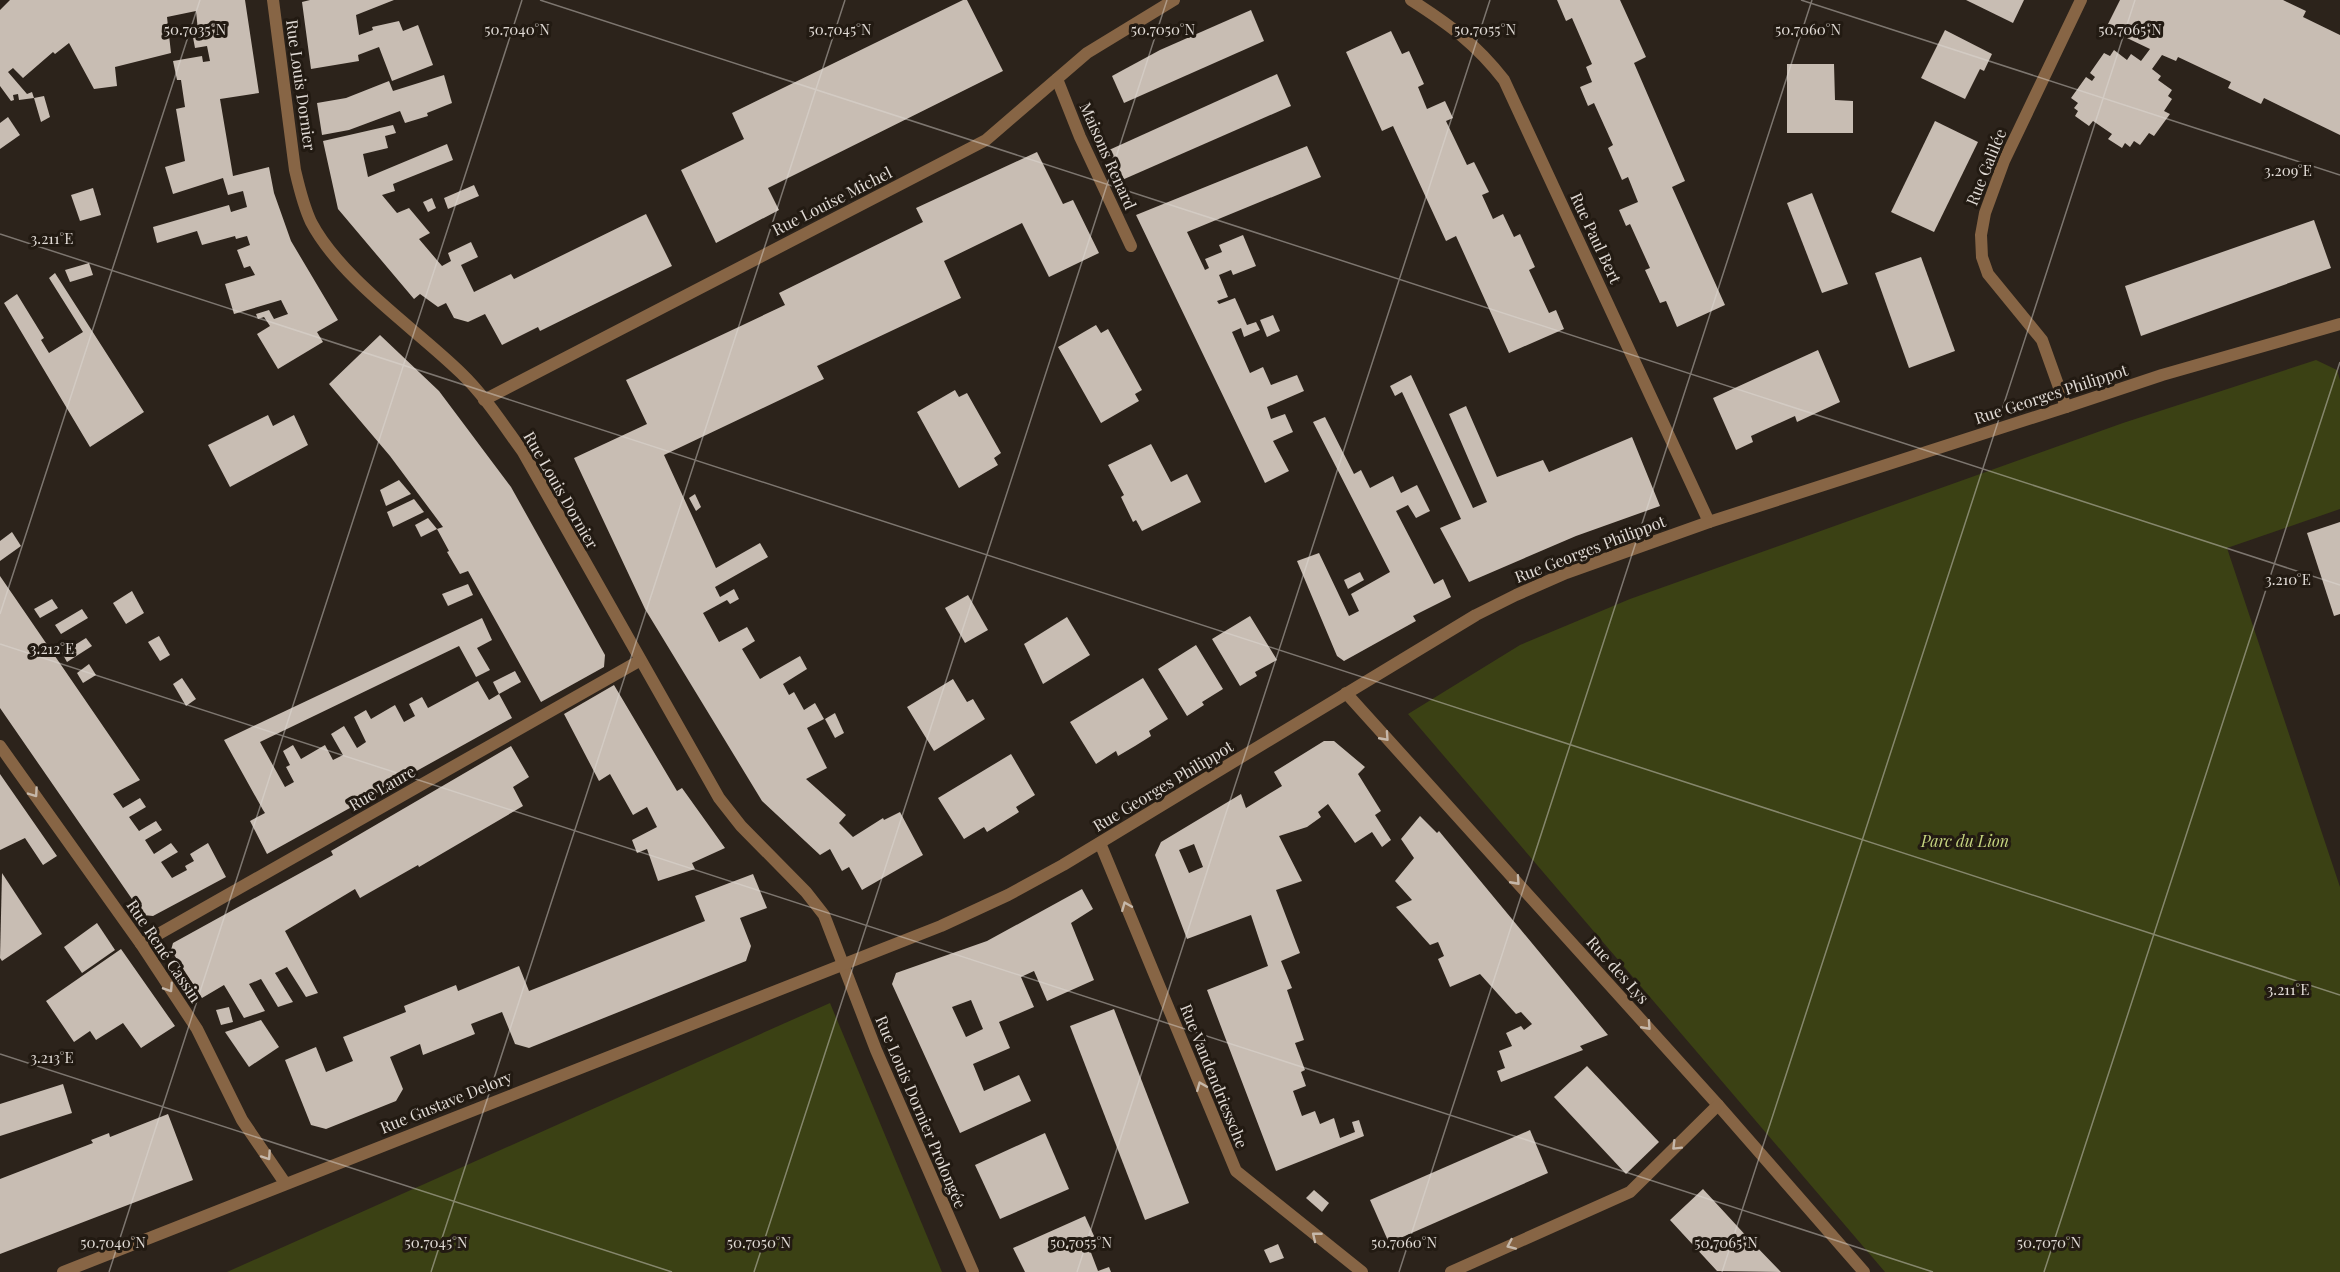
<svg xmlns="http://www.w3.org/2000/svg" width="2340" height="1272" font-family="'Playfair Display',serif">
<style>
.green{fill:#3b4114}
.building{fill:#c8bdb3;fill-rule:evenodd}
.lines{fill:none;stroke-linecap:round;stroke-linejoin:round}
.street{stroke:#876545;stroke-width:12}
.oneway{stroke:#c6b8aa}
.ticks{fill:none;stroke:#e1dbd6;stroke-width:1.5;stroke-opacity:0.45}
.labels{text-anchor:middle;stroke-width:6;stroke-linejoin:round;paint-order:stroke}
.street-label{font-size:16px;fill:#e1dbd6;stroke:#221a12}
.park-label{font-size:16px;font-style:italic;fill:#c6d580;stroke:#221a12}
.ticks-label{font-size:15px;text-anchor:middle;fill:#e1dbd6;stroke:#221a12;stroke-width:6;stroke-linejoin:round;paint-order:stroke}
</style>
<rect width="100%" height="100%" fill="#2c231b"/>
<!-- green -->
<g class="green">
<polygon points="2316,360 2337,370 2340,380 2340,509 2227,548 2340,887 2340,1272 1885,1272 1408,714 1520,645 1630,599 2123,423"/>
<polygon points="830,1003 942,1272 227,1272"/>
</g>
<!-- building -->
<g class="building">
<polygon points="10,0 245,0 259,93 220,99 233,176 269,167 274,193 291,241 338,320 317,332 323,342 278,369 257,334 270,326 264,317 258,319 256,314 269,310 274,319 288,314 281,300 234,314 225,284 255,275 250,266 244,268 237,250 250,245 247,236 236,239 235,236 202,245 197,231 157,243 153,227 229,205 231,212 247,207 243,191 228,195 223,178 173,194 165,167 185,161 176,109 185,107 181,80 177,80 173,61 202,56 203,62 210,61 207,46 195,48 192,32 198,31 196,11 167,17 171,53 115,67 117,86 94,89 69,43 55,54 53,52 23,78 13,68 8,72 27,94 32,92 34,98 19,100 18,94 13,95 14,100 11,101 0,86 0,10"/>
<polygon points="310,0 394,0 356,15 359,35 373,30 372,27 399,21 403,31 418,25 433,65 392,81 379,47 358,55 359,61 311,69 302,2"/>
<polygon points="963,0 967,0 1003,71 768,188 779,210 716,243 681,170 744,139 732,113"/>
<polygon points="1557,0 1620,0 1646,57 1634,63 1685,181 1672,187 1725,305 1677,327 1666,301 1660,303 1645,270 1650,268 1630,224 1626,226 1619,210 1638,202 1628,177 1622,180 1608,148 1613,145 1594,103 1588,106 1580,87 1592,82 1586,67 1592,64 1572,18 1566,21"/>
<polygon points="1966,0 2024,0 2013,23"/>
<polygon points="2120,0 2283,0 2306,11 2303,17 2340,35 2340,135 2264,98 2261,104 2228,88 2231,82 2178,57 2176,61 2162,55 2152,69 2161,76 2158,80 2172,90 2168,96 2172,99 2164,111 2170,114 2154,136 2149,133 2140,145 2134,141 2130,147 2125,143 2122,148 2108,139 2112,134 2093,121 2089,126 2075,116 2078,111 2074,108 2078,103 2071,98 2086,77 2092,81 2095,77 2090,73 2104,53 2110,56 2114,50 2127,60 2131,54 2141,61 2150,49 2106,28"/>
<polygon points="1251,10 1264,41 1124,103 1112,76 1160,50"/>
<polygon points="1945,30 1992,54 1984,71 1980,69 1965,99 1921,78"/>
<polygon points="1391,31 1402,54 1409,51 1424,84 1418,87 1427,109 1445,101 1453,118 1446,121 1467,165 1474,162 1489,192 1482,195 1493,219 1503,214 1514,237 1520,234 1535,267 1529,270 1549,313 1556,310 1564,329 1509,353 1456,236 1446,241 1393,126 1382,131 1346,52"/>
<polygon points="1787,64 1834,64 1835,100 1853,101 1853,133 1787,133"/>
<polygon points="1277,74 1291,106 1122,180 1109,150"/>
<polygon points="444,75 452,103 427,113 428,116 405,123 400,111 349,130 322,135 317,103 346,98 389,81 393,91"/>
<polygon points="44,96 50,117 41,122 34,98"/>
<polygon points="8,117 20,135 0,149 0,123"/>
<polygon points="1935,121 1978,142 1934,232 1891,212"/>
<polygon points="393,125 396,133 385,136 388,148 363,154 368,177 447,144 453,160 393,184 395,191 382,195 397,213 409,208 430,233 419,239 442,266 451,261 448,253 471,242 478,257 461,265 474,292 511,274 514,279 646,214 672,266 540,331 538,327 502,345 485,314 468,322 454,318 446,303 438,307 420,294 414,299 338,209 323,141"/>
<polygon points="1307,146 1321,177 1187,232 1205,270 1209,268 1205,259 1222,252 1219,245 1243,235 1256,266 1233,275 1231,270 1219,275 1228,297 1217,301 1219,304 1235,298 1247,325 1256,322 1260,330 1244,337 1241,328 1232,332 1250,373 1263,367 1271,385 1297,375 1304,391 1267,407 1271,419 1285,414 1293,432 1273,441 1289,471 1265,483 1136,215"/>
<polygon points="1037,152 1063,204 1073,200 1099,253 1049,277 1022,223 944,261 961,298 817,366 824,379 664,455 716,568 760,543 768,557 715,587 720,597 734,589 739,599 730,604 727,600 703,613 719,642 747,627 755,641 742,649 760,679 800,656 807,669 783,684 789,695 794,692 804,710 815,703 824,719 807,728 827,768 806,779 846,815 839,823 853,837 883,818 884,820 900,812 923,855 862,890 849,867 842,871 830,849 820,855 762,801 645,609 574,458 647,424 626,380 785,305 779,293 923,222 916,208"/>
<polygon points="474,185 479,196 448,209 444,198"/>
<polygon points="93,188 101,215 80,221 71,195"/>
<polygon points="1812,193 1848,284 1822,293 1787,203"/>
<polygon points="432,198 436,208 428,212 423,202"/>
<polygon points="2314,220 2331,268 2141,336 2125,286"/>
<polygon points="1921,257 1955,351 1909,368 1875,273"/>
<polygon points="89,263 93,275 70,282 65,270"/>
<polygon points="55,273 144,412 90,447 4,303 17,294 44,338 41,340 49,353 83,332 49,278"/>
<polygon points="1273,315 1280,331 1267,337 1260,320"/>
<polygon points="1096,325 1101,333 1108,329 1142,390 1135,394 1139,401 1101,423 1058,347"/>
<polygon points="380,335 439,391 511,487 605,655 604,667 541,702 468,571 460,574 447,552 449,551 437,529 443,527 390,456 329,384"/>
<polygon points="1818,350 1840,402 1797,422 1795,416 1751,436 1753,442 1736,450 1713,398"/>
<polygon points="1411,375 1473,508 1487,502 1449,414 1466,406 1497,477 1543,460 1549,472 1632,437 1660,506 1576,536 1469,582 1440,528 1461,519 1402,392 1395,396 1390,386"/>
<polygon points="955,390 959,397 967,393 1001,453 994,458 998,465 959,488 917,412"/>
<polygon points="268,415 273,426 294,415 308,445 230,487 208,445"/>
<polygon points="1325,417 1354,474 1361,470 1370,488 1393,476 1401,493 1417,485 1430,511 1416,518 1408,505 1396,511 1434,584 1443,579 1451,597 1413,616 1416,621 1344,661 1337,656 1297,561 1319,553 1349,616 1359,611 1351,594 1390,572 1313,422"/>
<polygon points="1151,444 1171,482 1187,474 1201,502 1142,531 1136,520 1133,522 1121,497 1124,495 1108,465"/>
<polygon points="399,480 411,494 386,506 380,490"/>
<polygon points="695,494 701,507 696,511 689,498"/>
<polygon points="414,499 424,512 393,527 387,512"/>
<polygon points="428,518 437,529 421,537 415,525"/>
<polygon points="2340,522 2340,614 2334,616 2307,533"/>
<polygon points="12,532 21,546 0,561 0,541"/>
<polygon points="1360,572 1364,580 1348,589 1344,580"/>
<polygon points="0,576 140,780 113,794 123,808 140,798 146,807 129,817 139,831 156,821 162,830 145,840 154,854 171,843 178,852 161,862 172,878 187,870 185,866 194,861 190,854 208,843 226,877 153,916 143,915 0,708"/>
<polygon points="468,584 473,595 448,606 442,594"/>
<polygon points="132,591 144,613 126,624 113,603"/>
<polygon points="968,595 988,630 965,643 945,608"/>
<polygon points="52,599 58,608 40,618 34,609"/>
<polygon points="82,609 88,618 61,634 55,625"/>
<polygon points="1250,616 1277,660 1255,672 1257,676 1240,686 1212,639"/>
<polygon points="1067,617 1090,655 1043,684 1024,644"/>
<polygon points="482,618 492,640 477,648 490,670 476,677 459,646 260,742 285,787 294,782 286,767 290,765 283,751 293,745 301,759 325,745 333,760 343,755 331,734 344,726 357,748 366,742 354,717 366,710 371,719 395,705 404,722 415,716 409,704 422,697 428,708 478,681 489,700 499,694 493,682 515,671 521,682 499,694 512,718 267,854 250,821 265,813 263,810 224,740"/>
<polygon points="159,636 170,655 160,661 148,642"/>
<polygon points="86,638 92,646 67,662 62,653"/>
<polygon points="1196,645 1223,689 1202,702 1204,705 1187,716 1158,669"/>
<polygon points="89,664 96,675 83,683 77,673"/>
<polygon points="182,678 196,699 186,706 173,684"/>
<polygon points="1143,678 1168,719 1149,731 1151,736 1135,746 1118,756 1116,751 1096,764 1070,722"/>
<polygon points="953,679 967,702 973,699 985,719 934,751 907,707"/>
<polygon points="614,685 677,791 682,788 725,848 692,863 695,869 658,881 647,849 637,853 632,840 657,827 647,807 633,815 610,774 599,781 564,714"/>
<polygon points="835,713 844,733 835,738 825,719"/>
<path d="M1324 741H1334L1365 767 1358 774 1381 811 1375 815 1391 840 1382 847 1372 832 1355 843 1328 804 1318 812 1321 817 1307 827 1279 836 1302 881 1276 890 1300 953 1281 961 1292 988 1287 990 1304 1040 1295 1043 1305 1070 1301 1072 1306 1086 1293 1091 1302 1116 1315 1111 1320 1124 1334 1118 1340 1138 1355 1132 1352 1122 1359 1120 1364 1136 1276 1171 1207 990 1268 966 1251 915 1187 939 1155 855 1161 842 1241 794 1246 808 1282 786 1274 772ZM1194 844 1203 867 1189 873 1179 850Z"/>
<polygon points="511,746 529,777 513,787 523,806 419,867 418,865 360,898 355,889 285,931 318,993 306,997 287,967 275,973 293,1002 278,1007 261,979 249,984 265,1011 244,1018 224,985 202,998 171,950 173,943 333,855 331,851"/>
<polygon points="1011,754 1035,795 1016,807 1019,812 987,832 984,827 964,839 938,798"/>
<polygon points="0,774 57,856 43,865 25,838 0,850"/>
<polygon points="1420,816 1437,833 1439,831 1608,1035 1580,1046 1583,1050 1501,1082 1497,1071 1505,1068 1499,1051 1512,1046 1506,1033 1521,1026 1524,1030 1532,1024 1521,1012 1516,1014 1480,974 1450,987 1438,959 1444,956 1438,942 1430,945 1396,907 1412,900 1395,881 1414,858 1401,839"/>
<polygon points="2,873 42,934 2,961 0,958"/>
<polygon points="753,874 767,908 740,918 751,946 746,961 529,1048 515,1044 502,1012 471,1024 475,1034 423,1055 420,1044 390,1057 403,1089 396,1101 326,1129 311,1125 285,1060 316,1047 326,1072 353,1061 343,1037 406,1012 404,1006 456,985 458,991 519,966 529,991 705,921 695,896"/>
<path d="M1082 889 1093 909 1071 923 1094 980 1047 1001 1034 971 1021 977 1034 1007 999 1022 1010 1048 973 1064 984 1091 1019 1075 1031 1101 960 1133 892 984 896 973 987 941ZM971 1000 983 1029 966 1037 952 1007Z"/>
<polygon points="97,923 115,950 82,973 64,947"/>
<polygon points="121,949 175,1026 141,1048 123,1023 96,1040 90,1031 74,1042 46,1001"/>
<polygon points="229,1007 233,1022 221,1025 216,1010"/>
<polygon points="1114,1009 1189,1203 1145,1220 1070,1026"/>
<polygon points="261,1020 279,1047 249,1067 225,1032"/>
<polygon points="1587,1066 1659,1142 1626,1174 1554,1097"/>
<polygon points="63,1084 72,1113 0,1136 0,1104"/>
<polygon points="168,1114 193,1180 0,1254 0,1179 93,1143 91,1140 109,1133 110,1137"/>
<polygon points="1530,1130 1548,1173 1389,1243 1370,1200"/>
<polygon points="1045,1133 1069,1189 1000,1219 975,1165"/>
<polygon points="1703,1189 1750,1240 1781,1272 1717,1271 1670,1220"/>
<polygon points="1314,1190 1329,1203 1322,1212 1306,1198"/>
<polygon points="1085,1216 1099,1247 1090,1250 1098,1271 1109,1267 1111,1272 1025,1272 1013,1248"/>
<polygon points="1278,1244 1284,1258 1270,1263 1264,1250"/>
</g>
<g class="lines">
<!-- street -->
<g class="street">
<path d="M273 0 295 170C299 187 303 205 311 222 341 279 415 328 461 373 485 396 504 426 523 452L719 798 741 826 806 892 824 915 876 1050 973 1272"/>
<path d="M1411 0C1450 25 1476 44 1504 80L1709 522"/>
<polyline points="1057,79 1080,137 1131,246"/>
<polyline points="484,400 986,140 1087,53 1174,0"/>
<polyline points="2066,407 2042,340 1988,274 1982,257 1981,235 1985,213 2004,161 2081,0"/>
<polyline points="1346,693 1718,1105 1864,1272"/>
<polyline points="0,746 141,944 197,1029 242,1120 285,1183"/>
<polyline points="1100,843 1236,1171 1362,1272"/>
<polyline points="141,944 639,661"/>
<polyline points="63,1272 941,926 1008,895 1063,865 1476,615 1516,595 1566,573 1709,522 2066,407 2162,375 2340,324"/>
<polyline points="1451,1272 1630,1192 1718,1105"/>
</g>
</g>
<!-- one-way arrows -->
<defs><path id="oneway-chevron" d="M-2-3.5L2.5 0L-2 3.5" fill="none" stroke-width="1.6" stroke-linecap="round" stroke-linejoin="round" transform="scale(1.5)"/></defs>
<g class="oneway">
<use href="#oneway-chevron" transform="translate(1385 737) rotate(48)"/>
<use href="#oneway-chevron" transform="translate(34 793) rotate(55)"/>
<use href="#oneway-chevron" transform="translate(1516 881) rotate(48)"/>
<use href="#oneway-chevron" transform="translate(1126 906) rotate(-112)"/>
<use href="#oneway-chevron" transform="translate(169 988) rotate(57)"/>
<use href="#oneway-chevron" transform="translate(1647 1026) rotate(48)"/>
<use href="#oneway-chevron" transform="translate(1201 1086) rotate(-112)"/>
<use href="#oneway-chevron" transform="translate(1676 1146) rotate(135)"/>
<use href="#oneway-chevron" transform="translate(267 1156) rotate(56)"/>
<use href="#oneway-chevron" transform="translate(1316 1236) rotate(-141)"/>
<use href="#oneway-chevron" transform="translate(1511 1245) rotate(156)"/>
</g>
<!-- ticks -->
<path class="ticks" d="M540 0 2340 585M1801 0 2340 175M0 234 2340 995M0 614 200 0M0 644 1933 1272M0 1054 672 1272M109 1272 522 0M431 1272 845 0M754 1272 1167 0M1077 1272 1490 0M1399 1272 1812 0M1722 1272 2135 0M2044 1272 2340 362"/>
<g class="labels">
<!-- street labels -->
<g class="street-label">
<text transform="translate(301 85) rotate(82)" y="6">Rue Louis Dornier</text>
<text transform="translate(1108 156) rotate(66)" y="6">Maisons Renard</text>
<text transform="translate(1986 167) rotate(-68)" y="6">Rue Galilée</text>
<text transform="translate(832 201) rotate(-27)" y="6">Rue Louise Michel</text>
<text transform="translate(1596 238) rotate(65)" y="6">Rue Paul Bert</text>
<text transform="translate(2051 394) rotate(-18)" y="6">Rue Georges Philippot</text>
<text transform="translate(561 490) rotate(60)" y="6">Rue Louis Dornier</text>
<text transform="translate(1590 549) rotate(-21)" y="6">Rue Georges Philippot</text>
<text transform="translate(1163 786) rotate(-31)" y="6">Rue Georges Philippot</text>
<text transform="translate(382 788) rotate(-30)" y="6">Rue Laure</text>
<text transform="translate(164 951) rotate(56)" y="6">Rue René Cassin</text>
<text transform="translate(1618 970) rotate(48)" y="6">Rue des Lys</text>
<text transform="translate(1214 1076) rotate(68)" y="6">Rue Vandendriessche</text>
<text transform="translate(446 1102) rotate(-22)" y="6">Rue Gustave Delory</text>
<text transform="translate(921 1112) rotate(67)" y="6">Rue Louis Dornier Prolongée</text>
</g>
<!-- park labels -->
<g class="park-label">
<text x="1965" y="847">Parc du Lion</text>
</g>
</g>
<g class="ticks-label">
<text x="195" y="35">50.7035°N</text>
<text x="517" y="35">50.7040°N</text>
<text x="840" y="35">50.7045°N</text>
<text x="1163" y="35">50.7050°N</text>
<text x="1485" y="35">50.7055°N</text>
<text x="1808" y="35">50.7060°N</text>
<text x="2130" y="35">50.7065°N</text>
<text x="2288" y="176">3.209°E</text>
<text x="52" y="244">3.211°E</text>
<text x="2288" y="585">3.210°E</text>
<text x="52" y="654">3.212°E</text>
<text x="2288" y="995">3.211°E</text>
<text x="52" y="1063">3.213°E</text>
<text x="113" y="1248">50.7040°N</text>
<text x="436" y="1248">50.7045°N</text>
<text x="759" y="1248">50.7050°N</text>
<text x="1081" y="1248">50.7055°N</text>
<text x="1404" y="1248">50.7060°N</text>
<text x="1726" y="1248">50.7065°N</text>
<text x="2049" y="1248">50.7070°N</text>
</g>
</svg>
